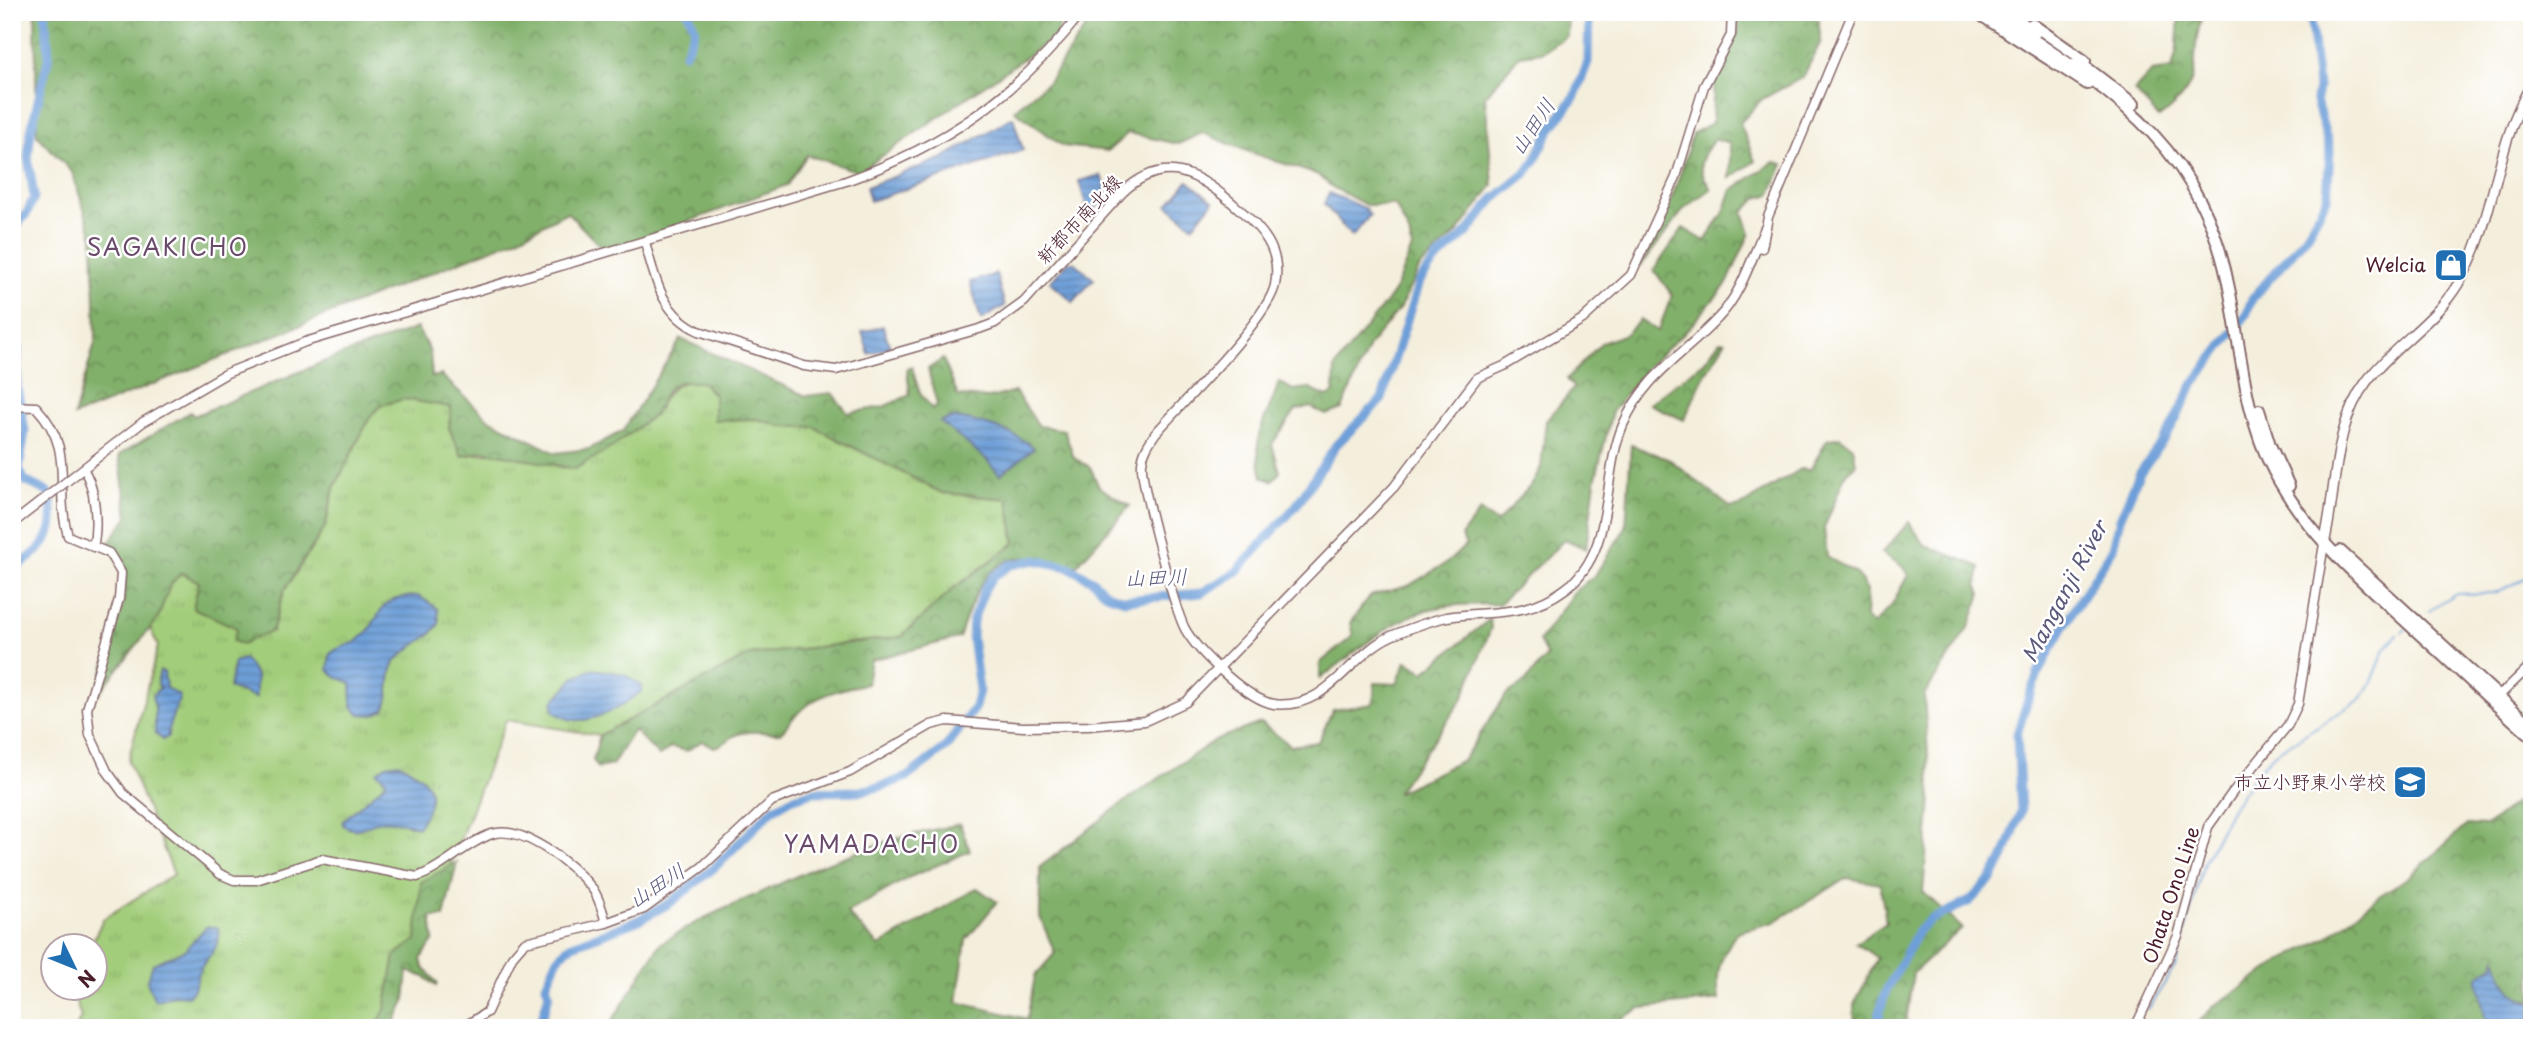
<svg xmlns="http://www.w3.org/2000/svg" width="2544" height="1040" font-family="'Playpen Sans','Klee One',sans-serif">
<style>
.grass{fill:url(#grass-tufts);stroke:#767652;stroke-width:2}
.forest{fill:url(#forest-crowns);stroke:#66684a;stroke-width:2}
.water{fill:url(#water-rules);stroke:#5c5f82;stroke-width:2}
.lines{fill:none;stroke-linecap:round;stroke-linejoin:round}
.stream{stroke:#6e9fd8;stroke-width:2}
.river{stroke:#6e9fd8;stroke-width:9}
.secondary-casing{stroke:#866769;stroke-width:11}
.primary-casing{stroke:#866769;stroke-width:12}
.highway-casing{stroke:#866769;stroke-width:14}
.secondary{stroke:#fff;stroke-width:8}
.primary{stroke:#fff;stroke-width:9}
.highway{stroke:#fff;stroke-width:10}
.secondary-bridge-casing{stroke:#866769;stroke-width:11;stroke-linecap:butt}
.secondary-bridge{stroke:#fff;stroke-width:8}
.labels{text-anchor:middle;stroke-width:5;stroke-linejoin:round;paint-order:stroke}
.street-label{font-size:19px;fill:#4a1f2b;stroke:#fff}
.poi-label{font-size:19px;fill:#4a1f2b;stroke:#fff;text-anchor:end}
.water-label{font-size:21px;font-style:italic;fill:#5a5979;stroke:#fff}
.quarter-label{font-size:23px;letter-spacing:2px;fill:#6a4a6a;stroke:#fff}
</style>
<defs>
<pattern id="grass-tufts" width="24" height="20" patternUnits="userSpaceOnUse" patternTransform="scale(1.75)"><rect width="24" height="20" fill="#a2cd7a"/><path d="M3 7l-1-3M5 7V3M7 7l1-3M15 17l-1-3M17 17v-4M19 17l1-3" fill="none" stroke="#8db06a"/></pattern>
<pattern id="forest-crowns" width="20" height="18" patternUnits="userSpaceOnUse" patternTransform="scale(1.75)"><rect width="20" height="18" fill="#81b06a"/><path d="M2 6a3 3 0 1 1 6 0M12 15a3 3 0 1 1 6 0" fill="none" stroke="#6c8f57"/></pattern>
<pattern id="water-rules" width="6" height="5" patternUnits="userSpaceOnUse" patternTransform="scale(1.75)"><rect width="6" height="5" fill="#6e9fd8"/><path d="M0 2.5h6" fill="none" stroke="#5c81af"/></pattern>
</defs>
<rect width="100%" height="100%" fill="#fff"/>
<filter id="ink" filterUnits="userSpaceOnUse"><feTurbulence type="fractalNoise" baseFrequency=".0143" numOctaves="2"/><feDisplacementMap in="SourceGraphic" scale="14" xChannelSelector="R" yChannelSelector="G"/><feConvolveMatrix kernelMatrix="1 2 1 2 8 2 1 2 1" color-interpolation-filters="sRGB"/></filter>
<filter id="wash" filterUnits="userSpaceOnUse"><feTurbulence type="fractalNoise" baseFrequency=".00686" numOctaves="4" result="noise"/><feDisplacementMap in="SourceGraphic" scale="28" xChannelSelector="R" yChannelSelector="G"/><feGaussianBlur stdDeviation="1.57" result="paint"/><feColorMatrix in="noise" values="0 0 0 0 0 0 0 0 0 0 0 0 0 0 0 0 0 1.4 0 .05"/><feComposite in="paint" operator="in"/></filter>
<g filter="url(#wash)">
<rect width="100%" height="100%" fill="#f4eedc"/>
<!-- grass -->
<path class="grass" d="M691 380 702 382 714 395V420L757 419 781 426 814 427 942 493 1008 499 1015 543 953 589 901 637 750 655 611 737 506 720 420 944 400 962 383 1028H76L81 1017 72 991 74 988H94V946L91 945 103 919 174 874 128 761 158 646 148 624 177 569 203 581 272 631 284 591 325 527 334 488 371 415 382 405 404 399 451 407 449 428 462 456C496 449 531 456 563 468L643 423C663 408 664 385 691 380Z"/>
<!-- forest -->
<g class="forest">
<polygon points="35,12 1064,12 1056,36 859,172 807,155 787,185 606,252 567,212 516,239 74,416 96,339 93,237 72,172 37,135"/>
<path d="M1096 12H1568L1567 36 1541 52 1520 55 1485 96 1493 185 1458 232 1420 267 1400 308 1369 346 1342 409 1326 415 1311 407 1296 410 1272 444 1280 472 1272 481 1262 477C1251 428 1265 426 1279 382L1293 390 1308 388 1327 397 1334 393 1335 367 1394 292 1412 248 1409 233 1395 205H1366L1332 187 1318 175 1252 153 1203 133 1178 144 1128 133 1108 151 1063 146 1014 110 1048 82Z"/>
<path d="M1738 12H1817L1821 41 1803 77 1762 99 1740 123 1755 161 1730 178V144L1714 139C1699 162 1695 165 1711 189L1685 208 1640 267C1663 224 1680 182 1692 134L1712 123 1714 83 1739 28Z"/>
<path d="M2179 12H2204C2184 62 2213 77 2159 118L2134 91 2152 72 2172 69 2177 49Z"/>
<path d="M1774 162 1783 164 1771 194 1758 198 1743 212 1750 233 1727 284 1688 329 1648 366 1612 412 1595 481 1586 549 1565 539 1499 604C1472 605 1444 603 1418 613 1385 625 1348 658 1320 679V663L1353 636 1350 623 1370 596 1408 586 1448 562 1466 545 1461 536 1480 511 1497 523 1533 483 1541 467 1546 421 1574 388 1567 379 1601 343 1626 334 1640 320 1658 331 1672 295 1654 270 1683 228 1705 241 1723 214 1732 190Z"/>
<path d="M417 328 430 352 432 377 441 375 489 419 555 453 589 449 623 431 681 339 806 396 832 393 848 413 883 407 910 395 907 369 912 367 919 391 932 409 937 405 928 369 943 359 958 396 989 398 1015 392 1039 426 1064 430 1074 458 1090 467 1099 487 1130 506 1076 566C1060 564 1033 555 1017 558 980 566 970 608 959 638L871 660 867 684C828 690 804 700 781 733 767 734 749 728 734 736 726 741 724 745 714 747L702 741 687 751 671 747 659 756 634 730 612 765 598 768 593 760 600 735 750 655 901 637 953 589 1015 543 1008 499 942 493 814 427 781 426 757 419 714 420V394L702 382H678L666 392 655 414 611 448 575 469 484 451 462 456 449 428 451 407 404 399 382 405 371 415 334 488 325 527 284 591 272 631 242 644 233 641 237 628 193 608 199 582 181 573 170 585 158 618 96 697 123 603 126 567 106 546 128 517 119 455 190 412 194 416 323 362Z"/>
<polygon points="1720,341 1725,342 1703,378 1684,420 1649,404 1704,362"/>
<path d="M1840 437 1853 447 1856 464 1846 473 1824 528 1827 557 1857 574 1867 591 1866 619 1874 624 1891 606 1908 575 1902 566 1882 553 1909 522 1925 545 1980 567 1977 584 1981 594 1970 625 1924 695 1931 799 1923 892 1962 928 1913 973 1905 1028H1855L1854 1005 1877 958 1856 943 1886 923 1880 884 1847 878 1774 922 1737 932C1720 958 1715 969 1719 1000L1641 1008 1604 1028H608L660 944 702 919 821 865 897 838 960 824 970 851 910 877 847 913 879 946 977 888 997 902 966 940 957 1002 1027 1019 1035 976 1055 953 1040 917V867L1121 804 1217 739 1261 723 1291 746 1318 742 1333 710 1373 704 1375 683 1397 684 1406 661 1424 672 1490 619 1491 628 1462 700 1396 793 1463 760 1506 695 1525 682 1547 656 1539 641 1574 592 1595 575 1626 527 1631 445 1670 460 1731 508 1741 506 1801 469 1810 470 1827 440Z"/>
<polygon points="2532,789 2532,1001 2509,994 2490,1028 2193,1028 2214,1006 2283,960 2326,938 2379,896 2409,877 2467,825 2486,826"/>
<polygon points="457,862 444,917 431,917 434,940 421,959 423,967 437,983 436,986 425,977 408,971 405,1001 393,1026 375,1028 385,1010 395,955 416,940 421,882"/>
</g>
<!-- water -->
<g class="water">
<polygon points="1013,117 1023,150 870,201 866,187 943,158"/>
<polygon points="1101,175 1107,195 1089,215 1079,181"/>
<polygon points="1188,181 1213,201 1193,226 1168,205"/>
<polygon points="1329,193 1367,209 1365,211 1370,215 1352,237 1324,204"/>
<polygon points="1068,262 1074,262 1094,279 1073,302 1050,282"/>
<polygon points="996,274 1005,306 981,320 970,282"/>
<polygon points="883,326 890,347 869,354 862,332"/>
<path d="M953 418C977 420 1016 432 1034 448L1000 475 985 458 940 422Z"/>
<path d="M419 596 438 609 439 624C428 641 409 645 396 661 386 675 393 694 384 710L373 715 359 714 352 706 351 683 336 677 328 670 330 654C338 645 351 647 360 639 384 620 372 596 419 596Z"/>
<polygon points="244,659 256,675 256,698 229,688 234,662"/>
<path d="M593 669 623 674 641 685 642 691C620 708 580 734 554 711L553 702 575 677Z"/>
<path d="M160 671 164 672 166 688 180 696C176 711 168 721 168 736L163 740 155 733V707L152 696 160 688 157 683Z"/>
<path d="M399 763C434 781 439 794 418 827 407 824 393 819 380 821 366 824 359 835 344 826L342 822 348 816 385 784 386 780 377 772 386 765Z"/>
<path d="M206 927 218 928C222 948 207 955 200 970 196 980 197 989 188 996L173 995 155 1001 147 982 153 964 185 950Z"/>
<path d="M2497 958C2501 979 2511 996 2532 1003V1028H2487L2478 981 2480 975 2494 965Z"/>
</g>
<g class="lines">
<!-- stream -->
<g class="stream">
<polyline points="2429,611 2456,594 2494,593 2532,576"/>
<polyline points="2402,632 2406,629"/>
<polyline points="2148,1009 2176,965 2204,862 2233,806 2261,767 2275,753 2361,699 2371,684 2385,649 2397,635"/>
</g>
<!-- river -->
<g class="river">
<polyline points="685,53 695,29 688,12"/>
<polyline points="12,231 27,213 34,197 28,158 31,130 49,56 45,12"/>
<polyline points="12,277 16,283 12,292"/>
<path d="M12 342 18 347 17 388 25 431 19 469 25 481 48 492C60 530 46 550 12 569"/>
<polyline points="539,1028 549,994 546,985 558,958 570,946 637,921 670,903 715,867 772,810 791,799 813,792 861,791 883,786 907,777 946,747 975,707 979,690 972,637 973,620 985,588 994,576 1010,565 1035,560 1069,567 1092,580 1106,594 1125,600 1201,593 1236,572 1296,506 1336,445 1382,399 1419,282 1435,261 1467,233 1493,200 1525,174 1534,162 1549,132 1575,96 1588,62 1589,12"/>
<polyline points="1879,1028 1880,1010 1886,991 1918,931 1930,920 1970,901 1992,878 2005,855 2021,811 2017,734 2028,699 2040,669 2067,621 2113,548 2120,519 2139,474 2169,432 2194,383 2246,315 2252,299 2305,238 2327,198 2330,150 2316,101 2318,87 2311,22 2314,12"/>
</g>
</g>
</g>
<g filter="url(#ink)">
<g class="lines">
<!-- secondary casing -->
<g class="secondary-casing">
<g id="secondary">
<path d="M645 242C655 278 661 314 699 331L804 366 836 370 979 329 995 323 1024 302 1122 193C1165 152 1200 174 1238 208 1261 228 1282 250 1275 285 1268 319 1182 403 1155 434 1149 443 1143 452 1142 463 1140 483 1175 610 1185 629 1198 652 1248 700 1274 704 1327 711 1349 655 1391 636 1408 629 1429 621 1447 617 1492 610 1526 618 1565 589 1617 550 1600 479 1623 425 1645 374 1683 356 1718 318 1741 295 1752 257 1765 228"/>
<polyline points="1762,248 1768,217 1853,12"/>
<path d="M12 406 36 407C77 451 53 486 68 536L109 553 121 573 119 599 87 709 90 735 107 771 123 793 220 874 234 880H256L322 859 417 877C444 868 465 843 492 834 522 824 573 865 592 888 599 897 603 912 606 923"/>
<path d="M83 469C96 487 98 526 93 547"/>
<path d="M80 471 143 422 227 373 305 342 846 181C946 145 1017 96 1082 12"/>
<polyline points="2495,700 2532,664"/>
<polyline points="462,1028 487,1012 512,957 525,942 606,923 644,909 702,867 772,801 850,772 931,725 947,721 1023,727 1088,726 1145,721 1186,702 1394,487 1477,378 1504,366 1583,319 1631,275 1676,177 1704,86 1731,35 1732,12"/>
<polyline points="2135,1028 2178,936 2208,827 2232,793 2288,725 2298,704 2324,544"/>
</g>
</g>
<!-- primary casing -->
<g class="primary-casing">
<path id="primary" d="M2324 544C2337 492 2332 426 2367 381 2394 345 2435 322 2458 284 2496 222 2494 145 2532 84"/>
</g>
<!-- highway casing -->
<g class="highway-casing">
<g id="highway">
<polyline points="1976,12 2087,84"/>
<path d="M1992 12C2109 90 2203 143 2230 293 2241 352 2245 418 2274 472 2308 536 2362 581 2414 629 2454 665 2492 702 2532 737"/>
<polyline points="2006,12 2036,32"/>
<polyline points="2032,24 2085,61"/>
<polyline points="2078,61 2134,104"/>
<polyline points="2259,410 2270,445 2289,486"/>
<polyline points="2340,551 2532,727"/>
</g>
</g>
<!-- secondary -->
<use href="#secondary" class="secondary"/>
<!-- primary -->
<use href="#primary" class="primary"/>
<!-- highway -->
<use href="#highway" class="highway"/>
<!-- secondary-bridge casing -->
<g class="secondary-bridge-casing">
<polyline id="secondary-bridge" points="12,524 80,471"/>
</g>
<!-- secondary-bridge -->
<use href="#secondary-bridge" class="secondary-bridge"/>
</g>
</g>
<!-- icons -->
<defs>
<g id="shop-square" transform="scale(1.75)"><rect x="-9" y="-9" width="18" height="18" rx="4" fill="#1f6fb2" stroke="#fff"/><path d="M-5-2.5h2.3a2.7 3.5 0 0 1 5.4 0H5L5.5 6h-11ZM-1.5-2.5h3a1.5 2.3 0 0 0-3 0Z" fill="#fff"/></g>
<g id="school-square" transform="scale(1.75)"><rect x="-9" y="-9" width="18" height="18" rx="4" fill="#1f6fb2" stroke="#fff"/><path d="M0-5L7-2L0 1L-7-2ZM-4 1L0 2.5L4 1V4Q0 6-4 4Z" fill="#fff"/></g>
</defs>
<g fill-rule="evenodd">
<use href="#shop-square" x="2451" y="265"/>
<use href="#school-square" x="2410" y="782"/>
</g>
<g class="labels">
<!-- street labels -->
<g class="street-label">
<text transform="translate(1079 219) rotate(-47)" y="7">新都市南北線</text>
<text transform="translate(2171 895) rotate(-72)" y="7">Ohata Ono Line</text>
</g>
<!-- poi labels -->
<g class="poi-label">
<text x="2426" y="272">Welcia</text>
<text x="2386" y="789">市立小野東小学校</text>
</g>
<!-- water labels -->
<g class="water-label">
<text transform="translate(1533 127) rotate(-56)" y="7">山田川</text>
<text transform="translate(1156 578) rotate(-2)" y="7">山田川</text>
<text transform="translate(2065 592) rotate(-62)" y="7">Manganji River</text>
<text transform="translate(657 886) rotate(-33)" y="7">山田川</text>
</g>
<!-- quarter labels -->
<g class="quarter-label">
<text x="168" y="256">SAGAKICHO</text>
<text x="872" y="853">YAMADACHO</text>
</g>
</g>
<!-- margin -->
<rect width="2544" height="1040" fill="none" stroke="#fff" stroke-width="42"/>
<!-- north arrow -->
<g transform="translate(74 967) rotate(133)"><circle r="33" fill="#ffffff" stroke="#b7a5aa" stroke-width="2"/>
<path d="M0-5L12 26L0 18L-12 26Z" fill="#1f6fb2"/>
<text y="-10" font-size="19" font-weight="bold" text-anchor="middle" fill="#4a1f2b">N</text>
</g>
</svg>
